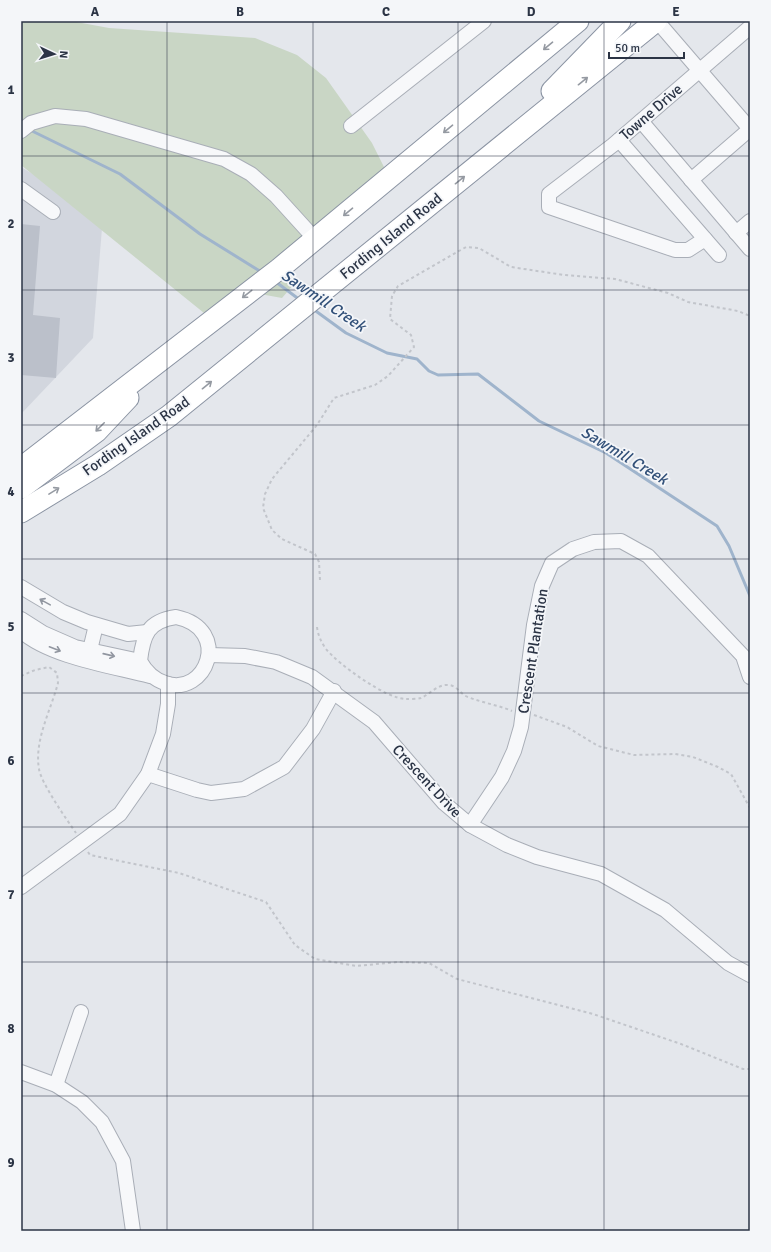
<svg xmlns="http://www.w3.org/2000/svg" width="771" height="1252" font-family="Signika,sans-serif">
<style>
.built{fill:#d2d6de}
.green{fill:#c9d6c5}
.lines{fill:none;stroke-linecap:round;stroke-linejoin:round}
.stream{stroke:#9fb4cc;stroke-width:3}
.building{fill:#bbc0ca}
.minor-casing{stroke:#a9aeb7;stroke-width:16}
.highway-casing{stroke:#8b94a3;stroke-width:23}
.path{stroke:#c2c5cb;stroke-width:2;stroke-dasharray:3 3;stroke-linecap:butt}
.minor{stroke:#f7f8fa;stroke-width:14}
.highway{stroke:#fff;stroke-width:21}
.oneway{stroke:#959aa2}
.oneway2{stroke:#9196a0}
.grid{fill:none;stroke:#2b3445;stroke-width:1;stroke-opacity:0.55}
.labels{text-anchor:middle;stroke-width:3.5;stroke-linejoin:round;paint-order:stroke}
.street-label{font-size:15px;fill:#2b3445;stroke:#f4f6f9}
.water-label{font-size:16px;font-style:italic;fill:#34527a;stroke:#f4f6f9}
.neatline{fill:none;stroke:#2b3445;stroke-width:1.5}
.grid-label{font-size:13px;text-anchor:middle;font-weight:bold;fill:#2b3445}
</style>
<rect width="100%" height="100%" fill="#e4e7ec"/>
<!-- built -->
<polygon class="built" points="21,167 103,216 93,338 21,414"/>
<!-- green -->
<polygon class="green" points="21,21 71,21 109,28 255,38 297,55 326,78 372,143 388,175 293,268 295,283 282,298 260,294 226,315 204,313 21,165"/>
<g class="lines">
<!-- stream -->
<g class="stream">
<polyline points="30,130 120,174 200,234 263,273"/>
<polyline points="276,282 300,300"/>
<polyline points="313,309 346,333 387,353 417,359 429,371 438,375 478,374 539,421 606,453 717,526 729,546 750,596"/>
</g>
</g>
<!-- building -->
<polygon class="building" points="21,224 40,226 33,315 60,318 56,378 21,375"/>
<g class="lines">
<!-- minor casing -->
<g class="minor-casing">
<g id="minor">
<polyline points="657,21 750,129"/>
<polyline points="641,121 750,249"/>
<polyline points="351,126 484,21"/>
<polyline points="21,131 31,123 55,116 86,119 224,159 251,174 276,196 315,239"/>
<polyline points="619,140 719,255"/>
<polyline points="691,180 750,129"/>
<polyline points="21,189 53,212"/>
<polyline points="736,233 750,221"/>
<polyline points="705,239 688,250 675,250 549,207 549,194 613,145 750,27"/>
<polyline points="21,587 63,612 87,622 128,634 147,632"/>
<path d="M176 617C233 629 206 698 165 683 153 679 146 672 140 661 143 635 148 621 176 617Z"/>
<polyline points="21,619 43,633 75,647 140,661"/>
<path d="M21 631C50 657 112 666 150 676"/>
<polyline points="90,650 96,625"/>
<polyline points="209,655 245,656 276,662 312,677 374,722 444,803 470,825 507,845 537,857 601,874 665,910 728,963 750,975"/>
<polyline points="148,774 197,790 211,793 244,789 284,767 313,729 334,691"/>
<polyline points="470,825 502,777 514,751 521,727 534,625 542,586 552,563 573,549 594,542 621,541 648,556 743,656 750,677"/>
<polyline points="21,887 120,814 148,774 163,734 168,704 168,684"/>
<polyline points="21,1072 56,1085 82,1102 102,1122 123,1161 133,1231"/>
<polyline points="56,1085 81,1012"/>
</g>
</g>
<!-- highway casing -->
<g class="highway-casing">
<g id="highway">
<polyline points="552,91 620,21"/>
<polyline points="21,468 279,269 578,21"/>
<polyline points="21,488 97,431 128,398"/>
<polyline points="21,512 98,465 169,416 656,21"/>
</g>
</g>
<!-- path -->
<g class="path">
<polyline points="320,580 319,562 315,554 282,539 272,530 263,508 265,494 272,479 317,425 334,398 375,385 388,376 414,347 411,335 390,319 392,296 398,286 466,247 479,248 511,267 564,275 615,279 668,293 688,302 738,311 750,316"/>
<path d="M317 627C318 635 321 642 326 649 338 664 386 699 406 699 410 699 417 699 421 698 430 694 438 684 448 685 457 685 461 695 468 697 483 703 498 705 512 711"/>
<path d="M21 676 35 670 49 667 57 673 58 683C51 710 34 740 39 769 41 783 67 820 76 833"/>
<polyline points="534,715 567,727 598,746 634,755 675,754 693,757 718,767 731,774 750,808"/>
<polyline points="88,852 90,855 179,873 266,902 295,945 315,959 356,966 398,962 429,963 457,979 593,1014 681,1044 743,1069 750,1069"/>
</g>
<!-- minor -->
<use href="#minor" class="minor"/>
<!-- highway -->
<use href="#highway" class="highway"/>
</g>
<!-- one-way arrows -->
<defs><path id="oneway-shaft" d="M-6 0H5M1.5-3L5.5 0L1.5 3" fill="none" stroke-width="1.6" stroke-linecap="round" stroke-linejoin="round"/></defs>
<g class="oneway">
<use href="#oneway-shaft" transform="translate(548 46) rotate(140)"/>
<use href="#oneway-shaft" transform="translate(583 81) rotate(-39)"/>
<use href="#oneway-shaft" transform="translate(448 129) rotate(140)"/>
<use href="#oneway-shaft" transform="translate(460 180) rotate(-39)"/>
<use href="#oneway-shaft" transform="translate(348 212) rotate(140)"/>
<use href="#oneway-shaft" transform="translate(247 294) rotate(142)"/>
<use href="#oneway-shaft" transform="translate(207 385) rotate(-39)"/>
<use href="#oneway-shaft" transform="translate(100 427) rotate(135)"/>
<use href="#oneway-shaft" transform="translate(54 491) rotate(-32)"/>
</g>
<g class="oneway2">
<use href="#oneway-shaft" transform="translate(45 602) rotate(-151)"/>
<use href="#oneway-shaft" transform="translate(55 649) rotate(21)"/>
<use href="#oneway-shaft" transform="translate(109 655) rotate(13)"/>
</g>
<!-- grid -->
<path class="grid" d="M167 21V1231M313 21V1231M458 21V1231M604 21V1231M21 156H750M21 290H750M21 425H750M21 559H750M21 693H750M21 827H750M21 962H750M21 1096H750"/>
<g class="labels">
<!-- street labels -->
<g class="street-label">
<text transform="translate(651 112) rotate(-41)" y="5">Towne Drive</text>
<text transform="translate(391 236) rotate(-39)" y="5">Fording Island Road</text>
<text transform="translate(136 436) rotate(-35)" y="5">Fording Island Road</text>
<text transform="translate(533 651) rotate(-81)" y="5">Crescent Plantation</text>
<text transform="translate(427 781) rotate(47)" y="5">Crescent Drive</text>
</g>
<!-- water labels -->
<g class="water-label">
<text transform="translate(324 300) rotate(34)" y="6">Sawmill Creek</text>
<text transform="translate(625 455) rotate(31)" y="6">Sawmill Creek</text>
</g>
</g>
<!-- border -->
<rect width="771" height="1252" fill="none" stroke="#f4f6f9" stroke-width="44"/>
<!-- north arrow -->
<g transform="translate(54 54) rotate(94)" stroke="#f4f6f9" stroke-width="3" paint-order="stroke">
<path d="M0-3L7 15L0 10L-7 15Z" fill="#2b3445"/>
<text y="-6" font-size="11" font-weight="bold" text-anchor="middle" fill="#2b3445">N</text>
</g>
<!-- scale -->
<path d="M609 52v6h75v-6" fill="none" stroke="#2b3445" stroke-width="2"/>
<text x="615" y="52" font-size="12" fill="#2b3445" stroke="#f4f6f9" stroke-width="3" paint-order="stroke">50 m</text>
<rect x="22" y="22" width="727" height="1208" class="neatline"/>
<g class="grid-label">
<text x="95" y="16">A</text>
<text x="240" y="16">B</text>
<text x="386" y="16">C</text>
<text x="531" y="16">D</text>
<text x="676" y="16">E</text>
<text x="11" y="94">1</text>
<text x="11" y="228">2</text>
<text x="11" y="362">3</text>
<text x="11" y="496">4</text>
<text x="11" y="631">5</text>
<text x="11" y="765">6</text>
<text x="11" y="899">7</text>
<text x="11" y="1033">8</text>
<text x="11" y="1167">9</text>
</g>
</svg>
